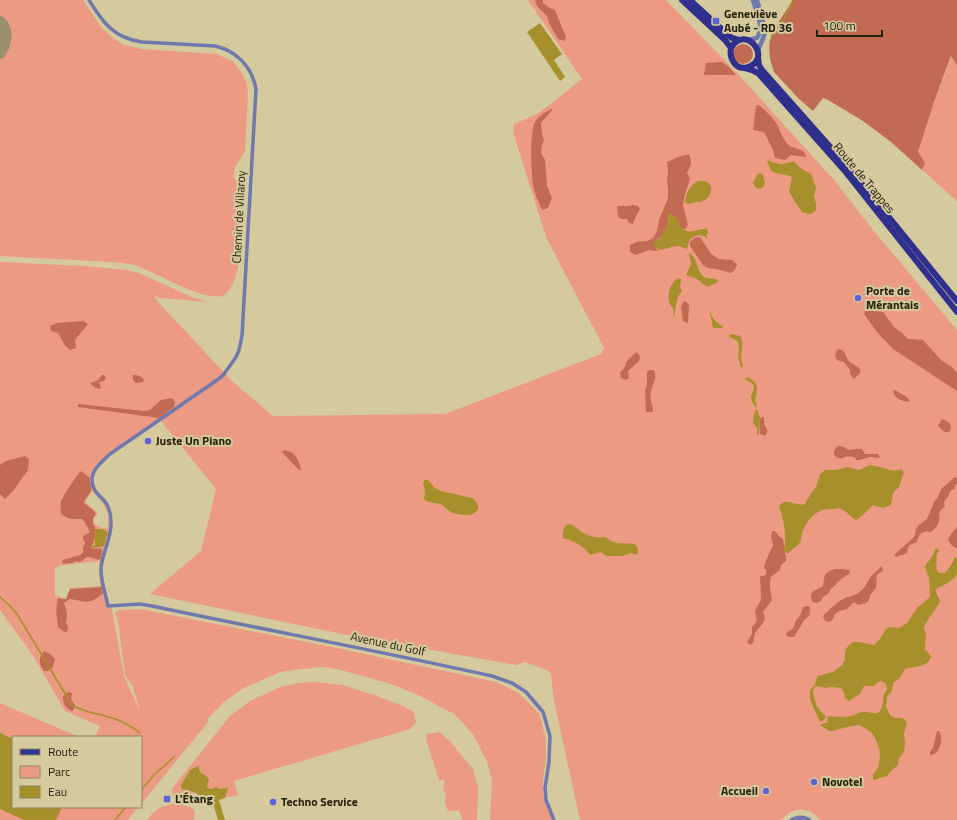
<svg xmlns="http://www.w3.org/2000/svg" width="957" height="820" font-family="'Titillium Web',sans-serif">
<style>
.green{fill:#ed9a83;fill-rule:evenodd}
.forest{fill:#c36a52}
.water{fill:#a7902c}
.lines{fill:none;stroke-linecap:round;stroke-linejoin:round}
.stream{stroke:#a7902c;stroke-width:1.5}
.taxiway{stroke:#9a906d;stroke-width:12}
.minor{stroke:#7079ad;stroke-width:3.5}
.tertiary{stroke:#7079ad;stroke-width:4.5}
.primary{stroke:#2f2f8d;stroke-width:6}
.poi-dot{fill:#5b63da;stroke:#d5ca9d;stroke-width:1.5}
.labels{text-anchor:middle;stroke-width:4;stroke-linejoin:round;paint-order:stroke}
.poi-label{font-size:12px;font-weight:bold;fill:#24200e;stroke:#d5ca9d;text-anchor:start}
.street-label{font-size:12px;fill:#24200e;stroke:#d5ca9d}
</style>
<rect width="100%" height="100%" fill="#d5ca9d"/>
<!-- green -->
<g class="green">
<path d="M0 0H83L101 27 113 38 124 45 141 49 216 54 231 60 236 65 243 75 247 84 248 96 245 151 235 167 234 172V177L241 190 242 197 238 268C236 276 231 294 222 296 200 301 157 272 134 265 121 262 107 262 94 261 63 259 31 258 0 256V60C10 50 16 34 7 22 5 19 2 17 0 15Z"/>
<path d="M528 0H666L738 74 835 181 873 230 957 330V820H820C809 805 793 807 781 820H580L554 701 551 674 549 671 525 662 516 665 347 635 150 594 201 551 216 489 162 422 158 419 107 455 98 462 90 474V482L93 490 103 501 108 511 109 523 108 534 101 563 107 607 112 609 124 676 140 712 133 687 125 675 118 621 115 613 118 610 141 609 337 648 496 682 519 693 540 715 546 740V760L543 781 544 799 553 820H490L492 780 487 762 473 734 454 714 418 695 391 684 337 669 323 667 303 669 280 672 242 689 224 702 207 719 209 721 141 804V737H95L100 726 65 711 32 654 0 610V262L86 266 127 270 139 273 194 298 208 302 160 298 154 296 158 302 232 381 273 416 445 414 601 354 604 348 546 237 513 132 514 124 539 113 582 79ZM78 474C83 477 95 482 91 491 89 496 85 497 84 503L93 510 96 514C91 523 95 521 94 529 94 536 93 542 91 549L99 548 98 560C95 559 91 557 88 557 82 558 84 564 76 561L73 563 65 564 63 560 80 555 83 552V547L90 532 85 523 82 519 75 520 61 499 72 485ZM92 491C104 503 111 512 107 529L99 527 94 524V519L98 513 90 506 85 502ZM99 561 100 586 70 588 66 599 55 595V567L63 565ZM102 587 84 602 70 599 64 603C67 611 68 615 66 623L57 618V603L58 598H61L66 599 70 589Z"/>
<polygon points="952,56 957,65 957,201 922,170 925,163 917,152 934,102"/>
<path d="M314 682 343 685 374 695 403 706 414 712 416 723 410 729 234 781 238 795 225 798V796L228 790 227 788 223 789H219L217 787 211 789H209L207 787C212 774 200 778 199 767L189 772 181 785V789L194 792 190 800 178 797 173 795 172 789 175 785 230 716 250 701 280 687 299 683Z"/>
<polygon points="0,703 79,737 13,737 13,807 138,807 128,820 0,820"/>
<polygon points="439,732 450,741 458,751 473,769 478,788 477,820 462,820 459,810 448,811 445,803 446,795 443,790 445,780 439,780 426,739 427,734"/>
<path d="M178 803 185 806 191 807 194 810 195 815 193 820H147C157 807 162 806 178 803Z"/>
</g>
<!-- forest -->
<g class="forest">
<polygon points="535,0 543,0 543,3 550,8 555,10 566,37 565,41 558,39 549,23 547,16 537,6"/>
<polygon points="793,0 957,0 957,65 951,56 934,102 918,152 925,163 922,170 891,142 863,121 828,100 823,98 813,111 798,98 774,72 770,59 769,46 772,32"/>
<circle cx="743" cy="54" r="10"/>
<polygon points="722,62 728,66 736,75 704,75 706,63"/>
<path d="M759 105C765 110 772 117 777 124 781 131 782 140 790 146 793 148 800 149 804 152L806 157 791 155 785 160 775 158 773 150 764 132 753 130 756 106Z"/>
<path d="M551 109H553L541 123 542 134 544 141 542 145 541 153 545 160 547 186 552 198 548 208 542 210C539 203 536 197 534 190 531 177 529 130 536 120 540 115 546 112 551 109Z"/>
<path d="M689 154C692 163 692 164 687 173L690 179 685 195 683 205 688 225 685 229H683L680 226 678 221 668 214V225L662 236 655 241 656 249 659 250 655 251 649 250 636 255 630 252V245L637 242 647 241 653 238 657 231 659 220 668 198V189L667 180 668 172 667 162 678 157Z"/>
<polygon points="633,205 638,206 640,209 636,216 633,224 629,223 627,219 621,219 618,216 617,207 618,206 628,206"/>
<polygon points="700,237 711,254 719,259 732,260 737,264 735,270 731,273 716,269 708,268 703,265 690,246 690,242 694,238"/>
<polygon points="684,301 689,304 688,323 683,321 681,307"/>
<polygon points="866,310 883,312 894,327 902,333 908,339 923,340 942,361 952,367 957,373 957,391 893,349 877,332 864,314"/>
<polygon points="83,321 88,324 75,340 76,348 70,350 64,344 58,333 51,331 50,326 57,323"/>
<path d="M838 349C848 351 844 358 851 363 854 365 857 366 860 369V373L855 378H853L850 374V370L844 362 837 360 835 356 836 352Z"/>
<path d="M636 352 639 354 640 357 639 361 628 371 629 378 626 380 621 378 620 372C623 370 626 367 626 362Z"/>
<path d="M649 370H654C658 379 652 383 651 392 649 399 653 405 653 412H646L645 391 647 385V372Z"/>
<polygon points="102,375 104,375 106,378 104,381 99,382 101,388 99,389 94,387 90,383 97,381"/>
<path d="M133 375C138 375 141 376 144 380L143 382 136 383C133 381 132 379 133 375Z"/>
<path d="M895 390C897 391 898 392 900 393 906 397 907 395 910 402 903 401 895 400 893 391Z"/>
<path d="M172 398 175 402 174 407C168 410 164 415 159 418L78 407V404L144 411 150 410 161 400Z"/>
<polygon points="764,417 764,424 767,429 767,433 765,436 760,434 760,418"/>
<path d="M942 419C949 421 954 426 949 432H945L941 429 938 426Z"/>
<path d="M838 446 844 447 848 450 855 449H862L865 454H878L880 458 870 457 859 460H856L855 457C852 457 848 456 845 457 842 458 842 459 839 458 831 456 834 449 838 446Z"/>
<path d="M284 450C286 451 289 451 291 452 297 455 300 464 301 470H299L282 452Z"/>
<polygon points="25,456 29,459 28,470 13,491 5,499 0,494 0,465 6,461"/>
<path d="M81 471 90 478C89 483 93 487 91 491 89 496 85 497 84 503L93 510 96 514 93 519V523L95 527V538L91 548C95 549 98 548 102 549L101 558 98 560C95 559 91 557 88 557 82 558 84 564 76 561L73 563 63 564 62 561 63 560 80 555 83 552V547L85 543 83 539V536L90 532 85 523 82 519C73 520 68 519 61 514 61 509 60 505 61 501 62 498 78 473 81 471Z"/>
<path d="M955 477 957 478V484H956L954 489C950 491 949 492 949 496L945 500 944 503 945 506 941 510 939 513C941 520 938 527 931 532 923 530 918 534 917 542 910 545 908 544 907 553L896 557 894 555 913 538 915 535 916 529 919 525 927 519 934 502 938 497 941 489 946 485 948 483Z"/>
<path d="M957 527V548C952 547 950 543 948 539L951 534Z"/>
<path d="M772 531H775L779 536 783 539 786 557V561L781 565 780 570 771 577 770 582V588L772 600 763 612 765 618 763 623 755 633 753 643 750 645 747 642 752 634V627C759 620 756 619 755 610L760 602 761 597 760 576H764L766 574V570L764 568C765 563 770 550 773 546L771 536Z"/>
<path d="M882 566 883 571C873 574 878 580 876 587 875 590 872 593 870 595 870 603 864 604 858 605L855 603 854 602 847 609 839 611 834 615 833 619 830 622 825 621 823 616 831 608 838 602 845 598 857 594 862 590 866 585 871 576Z"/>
<path d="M835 569H842L850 570 849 574 841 579 831 589 828 594 823 597 821 601 816 603 812 601 811 597 812 592 823 586C825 575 823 573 835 569Z"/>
<path d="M102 587 103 593C90 605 86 602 70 599L64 603C67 611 68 615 66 623L68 627 67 632 63 631 58 627C57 618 55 608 58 598L66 599 70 589Z"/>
<path d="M807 606 810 607V611L809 616 805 619 794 637H789L786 635 787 632C794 629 794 627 796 620 801 617 801 612 803 607Z"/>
<polygon points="44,651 50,654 55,659 53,667 48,671 44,671 40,664 40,658"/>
<path d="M68 692 72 693 71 699 75 705 73 711H71C65 707 63 704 63 696Z"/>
<path d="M937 731H939C944 739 940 755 930 755V752L933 748Z"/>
</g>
<!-- water -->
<g class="water">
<polygon points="540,23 562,54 554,60 565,77 560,81 527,32"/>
<path d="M767 160 779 164H783L794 161 800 168 811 174 816 188 814 197 816 203V210L813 213 809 214 802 212 795 202 789 191 792 177C786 174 778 175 771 171Z"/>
<polygon points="760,173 763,175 765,183 763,187 759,189 756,188 753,183 757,175"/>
<path d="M698 181C716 179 715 198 700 202 699 202 698 202 697 202 691 203 689 206 685 202 687 192 689 186 698 181Z"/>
<path d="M670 213C679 216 678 229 687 231 694 233 700 228 707 229L708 233 706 235 708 240C703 233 696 235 690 239L687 249C683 248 681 246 677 246 668 247 657 255 653 243 656 240 658 240 661 237 663 235 666 229 668 225 670 220 666 218 670 213Z"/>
<path d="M689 253C698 258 696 269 703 276 707 280 713 277 718 280V282L707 287 697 279 686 275 691 264 689 254Z"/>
<path d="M678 278 681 279 680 287 682 291 678 297 676 304 674 319C673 316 674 313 673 309 672 306 669 304 669 301 667 293 671 282 678 278Z"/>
<path d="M709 308C713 321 713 318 723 327L722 328H713Z"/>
<path d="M731 334C734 335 739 335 741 337 744 343 741 351 741 357 741 361 743 364 743 367H741L738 358 739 348 738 342 736 340 729 337 730 335Z"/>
<path d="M747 377C749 378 751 379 753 381 760 386 756 394 755 401L757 405 755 409 758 411 759 415 760 417 759 435H757V428L753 423C753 417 756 412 755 406 753 403 751 401 751 397 751 393 756 389 753 384 751 382 747 381 745 378Z"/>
<path d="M870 465C873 466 877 466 880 467 888 469 893 473 901 469L904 472 899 487 893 493 891 504 889 506 883 508 873 505 862 516 856 520C850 517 847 511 841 509 838 508 835 509 831 509 817 508 809 518 803 530 801 534 802 539 800 542 798 547 792 548 789 553H787L784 550C787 535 784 521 779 506 786 496 796 507 805 504L810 495 816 487 820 474 825 470H837L847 467 859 470Z"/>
<path d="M425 480H428L435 488 441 491 472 498C475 500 479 504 478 508 476 518 460 515 453 513 448 511 445 506 440 504 436 503 429 503 425 500 422 497 424 498 425 495 425 491 424 486 423 482Z"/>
<path d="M570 524C574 525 575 527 579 530 585 535 597 539 605 537 617 546 621 542 635 544 638 548 639 550 637 555L631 553 622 556H607L600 552 591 555C587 552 585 549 581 546 575 542 570 540 563 538 562 531 564 525 570 524Z"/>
<polygon points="95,529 102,529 108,532 104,546 92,548 92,546 95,545"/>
<path d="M936 548 939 550C934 559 938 560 936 568 938 573 940 574 945 573L950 567 955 557 957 558C957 563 957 569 957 574 954 581 942 586 936 589 936 596 939 596 940 602L924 626 926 636 925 647V649L931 656C928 668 915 666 905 669L899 679 894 682 893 684 892 691 887 697 886 707 889 713 891 716 895 718H901L906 720 907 723 904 734 905 743 904 752 899 758 898 765 891 771 887 776 880 778 875 780H873V775L879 766 880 750 875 738 871 732 859 725 847 727 832 731H829L820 725 824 723H827L828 716C836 716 842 718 850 716 854 716 858 712 862 712 867 711 872 714 878 713 884 708 882 702 884 694 885 691 887 691 887 688 887 685 884 682 881 681L878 682 874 686H864L860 694 849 701 846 699 843 691 841 688 831 687 826 688 816 686 813 690V693C816 703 816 709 826 716L825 719 820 722 813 707 810 699V690L815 685 816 680 818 676 833 672 842 665 845 659V652L846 649 849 645 853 642H860L874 645 879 640 887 628 890 627 899 628 907 623 917 608 930 597 929 578 925 567 926 564 932 557Z"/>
<polygon points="0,733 13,739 13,807 62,807 56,820 24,820 0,809"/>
<path d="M198 766H199C199 775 203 772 208 778L209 781 207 787 209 789H211L217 787 219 789 228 788 225 798 219 800 225 820H218L212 800 209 801 194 792 181 789V785L190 770Z"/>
</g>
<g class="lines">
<!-- stream -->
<g class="stream">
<polyline points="770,41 788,12 793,0"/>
<path d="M0 597 10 606 17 614 72 705C85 713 101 714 115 719 125 722 132 727 140 733"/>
<polyline points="141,790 154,775 174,757"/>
<polyline points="115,820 126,807"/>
</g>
<!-- taxiway -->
<path class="taxiway" d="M0 22C9 31 6 43 0 53"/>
<!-- minor -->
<path class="minor" d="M89 0C103 23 114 38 142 42L215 46C237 51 252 67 256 89L242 336 239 350 236 357 224 374 220 378 110 454C103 461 93 468 92 478 91 494 105 497 108 507 110 511 111 518 111 522 112 539 101 554 101 570 101 582 106 595 108 606L140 604 152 606C266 630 379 651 492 676L512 683 526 692 543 712 550 736 549 762 545 788 546 800 554 820"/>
<!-- tertiary -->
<g class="tertiary">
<polyline points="757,0 765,29 765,33 758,51"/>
<path d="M747 40 757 38C765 27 756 12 753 0"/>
<path d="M792 820C798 817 803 817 809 820"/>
</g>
<!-- primary -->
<g class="primary">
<path d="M682 0 725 40 731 48C729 59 736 71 748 67 773 59 746 23 731 48"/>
<polyline points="690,0 728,35 732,38 739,40"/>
<polyline points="758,57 759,65 762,70 848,167 957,301"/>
<polyline points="745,68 752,70 758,73 844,170 957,312"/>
</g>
</g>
<!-- markers -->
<g class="poi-dot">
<rect x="712" y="17" width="8" height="8" rx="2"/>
<circle cx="858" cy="298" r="4"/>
<circle cx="148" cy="441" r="4"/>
<circle cx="814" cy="782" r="4"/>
<circle cx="766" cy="791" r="4"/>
<rect x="163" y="795" width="8" height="8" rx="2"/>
<circle cx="273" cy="802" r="4"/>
</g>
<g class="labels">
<!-- poi labels -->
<g class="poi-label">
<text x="724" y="18">Geneviève<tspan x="724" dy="14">Aubé - RD 36</tspan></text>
<text x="866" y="295">Porte de<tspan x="866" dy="14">Mérantais</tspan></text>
<text x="156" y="445">Juste Un Piano</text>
<text x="822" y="786">Novotel</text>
<text x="758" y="795" text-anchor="end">Accueil</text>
<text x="175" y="803">L'Étang</text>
<text x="281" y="806">Techno Service</text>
</g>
<!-- street labels -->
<g class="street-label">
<text transform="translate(864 178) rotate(50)" y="4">Route de Trappes</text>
<text transform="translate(239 217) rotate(-87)" y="4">Chemin de Villaroy</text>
<text transform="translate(388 644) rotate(12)" y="4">Avenue du Golf</text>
</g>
</g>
<!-- legend -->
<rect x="12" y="736" width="130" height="72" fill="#d5ca9d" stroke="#8e8664"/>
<rect x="20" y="749" width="20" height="6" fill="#2f2f8d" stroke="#8e8664"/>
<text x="48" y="756" font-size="12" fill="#24200e">Route</text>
<rect x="20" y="766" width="20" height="12" fill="#ed9a83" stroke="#8e8664"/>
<text x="48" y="776" font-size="12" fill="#24200e">Parc</text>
<rect x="20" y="786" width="20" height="12" fill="#a7902c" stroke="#8e8664"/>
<text x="48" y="796" font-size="12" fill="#24200e">Eau</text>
<!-- scale -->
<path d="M817 30v6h65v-6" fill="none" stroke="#24200e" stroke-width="2"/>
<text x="823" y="30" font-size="12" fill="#24200e" stroke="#d5ca9d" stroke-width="3" paint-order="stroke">100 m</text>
</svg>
